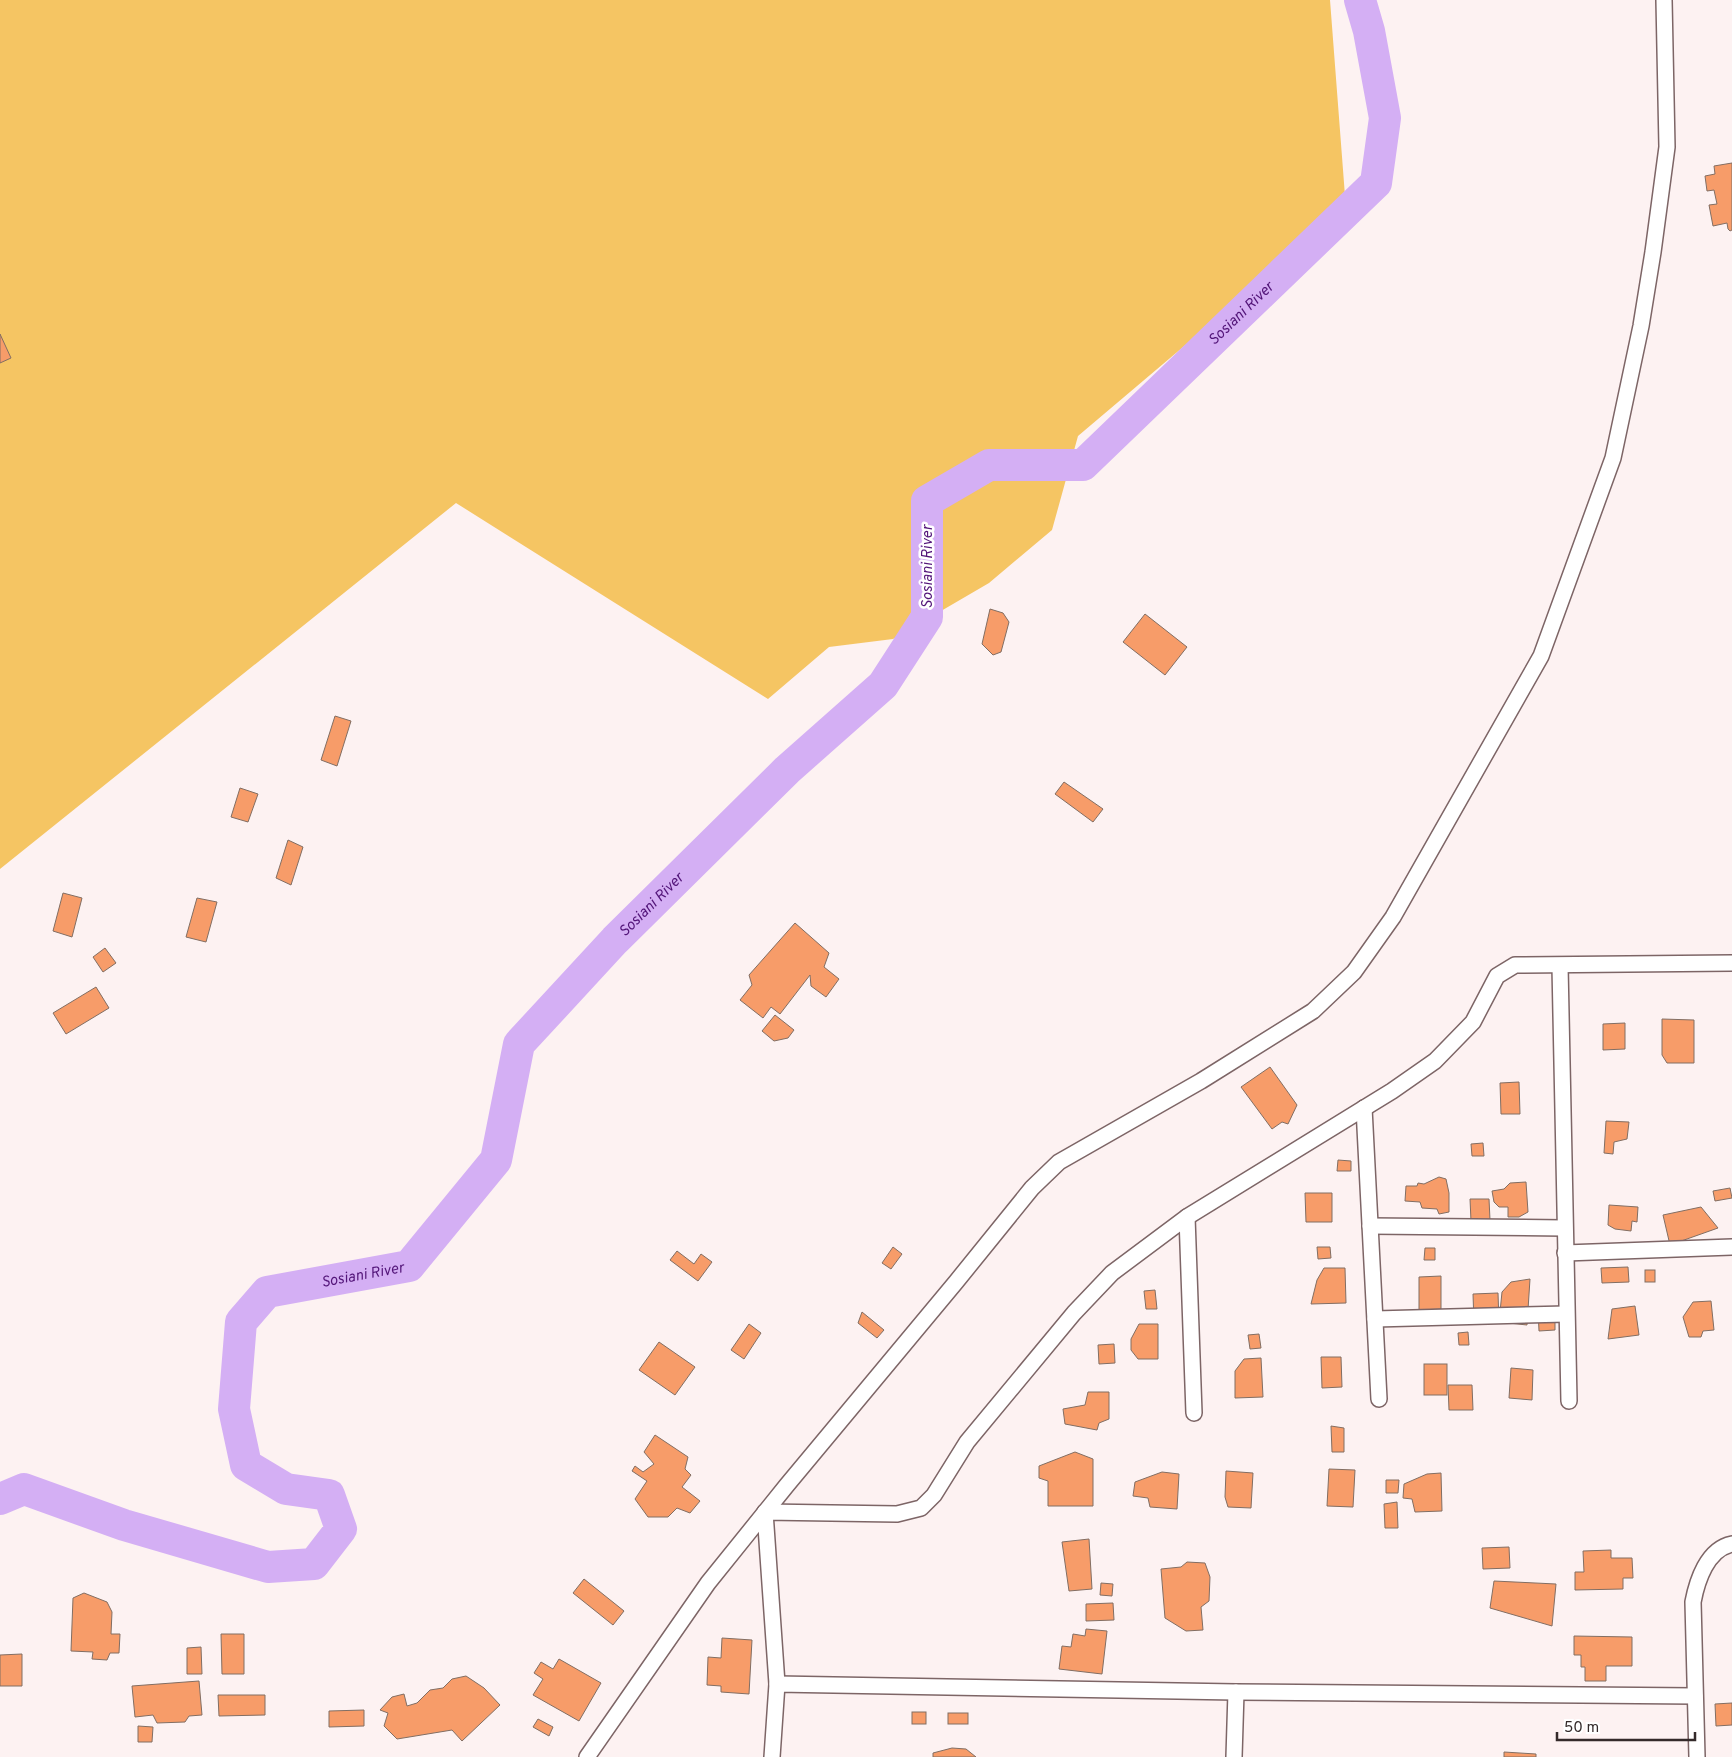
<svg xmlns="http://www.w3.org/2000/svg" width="1732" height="1757" font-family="Overpass,sans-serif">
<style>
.green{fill:#f5c563}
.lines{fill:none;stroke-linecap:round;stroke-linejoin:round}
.river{stroke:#d4aff4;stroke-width:32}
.building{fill:#f79c69;stroke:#826e63}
.minor-casing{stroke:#7d6566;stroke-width:18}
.minor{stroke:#fff;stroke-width:15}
.labels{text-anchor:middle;stroke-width:5;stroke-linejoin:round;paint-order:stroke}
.water-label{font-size:15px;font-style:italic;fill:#531579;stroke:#fff}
</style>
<rect width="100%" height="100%" fill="#fdf2f2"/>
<!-- green -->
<polygon class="green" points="0,0 1330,0 1346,209 1078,436 1052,530 989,583 893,639 829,647 768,699 456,503 0,869"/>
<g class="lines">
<!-- river -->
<path class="river" id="s1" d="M0 1499 24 1489 124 1525 268 1567 314 1564 341 1529 329 1495 286 1489 246 1465 234 1409 241 1322 267 1292 409 1266 496 1160 519 1044 615 940 787 770 883 685 927 617V501L989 465H1083L1376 183 1385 118 1369 31 1360 0"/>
</g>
<!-- building -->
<g class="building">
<polygon points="1732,163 1732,230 1730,231 1728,229 1727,223 1713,226 1709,205 1717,204 1714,190 1707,191 1705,176 1715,174 1714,166"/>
<polygon points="0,334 11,358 0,363"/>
<polygon points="990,609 1003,613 1009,622 1001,652 993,655 982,644"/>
<polygon points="1145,614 1187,647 1165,675 1123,642"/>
<polygon points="335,716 351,721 337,766 321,760"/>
<polygon points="1064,782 1103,809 1093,822 1055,794"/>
<polygon points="240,788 258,794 248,822 231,817"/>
<polygon points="288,840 303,847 291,885 276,878"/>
<polygon points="63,893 82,898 72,937 53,931"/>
<polygon points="197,898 217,902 206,942 186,937"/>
<polygon points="795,923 829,953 824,967 839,979 826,997 811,986 810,975 780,1014 771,1007 763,1018 740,1000 752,985 749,975"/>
<polygon points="105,948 116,963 103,972 93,957"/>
<polygon points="96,987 109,1008 66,1034 53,1013"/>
<polygon points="775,1015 794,1030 788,1038 774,1041 762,1031"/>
<polygon points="1662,1019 1694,1020 1694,1063 1667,1063 1662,1055"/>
<polygon points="1625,1023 1625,1049 1603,1050 1603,1024"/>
<polygon points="1270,1067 1297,1105 1288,1124 1282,1122 1272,1129 1241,1087"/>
<polygon points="1519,1082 1520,1114 1501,1114 1500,1083"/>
<polygon points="1606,1121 1629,1122 1627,1139 1614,1142 1613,1154 1604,1153"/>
<polygon points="1483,1143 1484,1156 1472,1156 1471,1144"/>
<polygon points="1338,1160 1351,1161 1351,1171 1337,1171"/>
<polygon points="1439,1177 1446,1179 1449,1193 1449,1212 1439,1214 1437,1209 1422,1208 1420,1202 1405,1201 1406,1186 1417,1186 1418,1183 1424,1184"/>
<polygon points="1526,1182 1528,1212 1519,1217 1508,1217 1508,1207 1499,1207 1494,1202 1492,1191 1504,1189 1510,1183"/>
<polygon points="1730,1188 1732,1198 1715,1201 1713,1191"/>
<polygon points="1305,1193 1332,1193 1332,1222 1306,1222"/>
<polygon points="1470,1199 1489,1199 1490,1220 1471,1221"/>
<polygon points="1609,1205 1638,1207 1637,1222 1632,1221 1631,1231 1615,1229 1608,1225"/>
<polygon points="1701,1207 1718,1228 1670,1245 1663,1215"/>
<polygon points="893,1247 902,1254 891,1269 882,1263"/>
<polygon points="1317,1247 1330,1247 1331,1258 1318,1259"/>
<polygon points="1425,1248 1435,1248 1435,1260 1424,1260"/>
<polygon points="677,1251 694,1264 701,1254 712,1262 698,1281 670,1260"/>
<polygon points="1628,1267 1629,1282 1602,1283 1601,1268"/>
<polygon points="1324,1268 1345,1268 1346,1303 1311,1304 1317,1280"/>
<rect x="1645" y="1270" width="10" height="12"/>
<polygon points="1441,1276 1441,1309 1419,1310 1419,1277"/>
<polygon points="1530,1279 1527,1325 1499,1322 1502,1292 1511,1282"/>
<polygon points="1155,1290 1157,1309 1146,1309 1144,1291"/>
<polygon points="1498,1293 1499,1322 1474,1323 1473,1294"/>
<polygon points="1711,1301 1714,1330 1703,1331 1701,1337 1689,1337 1683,1317 1693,1302"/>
<polygon points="1635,1306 1639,1335 1608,1339 1612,1309"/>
<polygon points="1538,1310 1555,1310 1555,1330 1539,1331"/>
<polygon points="862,1312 884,1330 877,1338 858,1323"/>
<polygon points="749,1324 761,1333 744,1359 731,1350"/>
<polygon points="1139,1324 1158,1324 1158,1359 1138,1359 1131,1350 1131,1339"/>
<polygon points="1468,1332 1469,1345 1459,1345 1458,1333"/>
<polygon points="1259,1334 1261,1348 1250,1349 1248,1335"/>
<polygon points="659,1342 695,1367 675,1395 639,1370"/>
<polygon points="1114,1344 1115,1363 1099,1364 1098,1345"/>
<polygon points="1321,1357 1341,1357 1342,1387 1322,1388"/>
<polygon points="1261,1358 1263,1397 1235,1398 1235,1371 1244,1359"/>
<rect x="1424" y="1364" width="23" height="31"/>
<polygon points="1511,1368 1533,1370 1532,1400 1509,1398"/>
<polygon points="1448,1385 1472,1385 1473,1410 1449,1410"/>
<polygon points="1088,1392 1109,1392 1109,1419 1099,1423 1097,1430 1065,1424 1063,1409 1085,1405"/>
<polygon points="1331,1426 1344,1428 1344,1452 1332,1452"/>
<polygon points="655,1435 688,1457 685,1469 691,1475 682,1487 700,1501 690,1513 677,1508 668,1517 648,1517 635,1499 647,1481 632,1471 635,1466 643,1472 654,1464 644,1452"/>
<polygon points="1075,1452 1093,1459 1093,1506 1048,1506 1048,1481 1039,1478 1039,1466"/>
<polygon points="1329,1469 1355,1470 1353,1507 1327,1506"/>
<polygon points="1226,1471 1253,1473 1251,1508 1228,1507 1225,1497"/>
<polygon points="1162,1472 1179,1474 1177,1509 1150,1507 1148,1498 1133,1496 1135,1482"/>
<polygon points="1441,1473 1442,1511 1415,1512 1412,1499 1403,1498 1404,1484 1427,1474"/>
<polygon points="1386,1480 1399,1480 1398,1493 1386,1493"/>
<polygon points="1397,1502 1398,1528 1385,1528 1384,1504"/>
<polygon points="1089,1539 1092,1589 1069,1591 1062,1542"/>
<polygon points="1509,1547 1510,1568 1483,1569 1482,1548"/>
<polygon points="1611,1550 1611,1558 1632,1558 1633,1578 1623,1578 1623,1589 1575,1590 1575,1572 1584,1572 1583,1551"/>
<polygon points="1187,1562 1205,1563 1210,1577 1209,1601 1201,1607 1203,1630 1186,1631 1165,1618 1161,1569 1181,1567"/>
<polygon points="584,1579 624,1611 613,1625 573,1593"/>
<polygon points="1494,1581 1556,1584 1552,1626 1490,1608"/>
<polygon points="1101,1583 1113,1584 1112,1596 1100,1595"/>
<polygon points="84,1593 107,1602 112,1612 111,1634 120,1634 119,1653 110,1653 107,1660 92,1659 93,1652 71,1651 73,1598"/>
<polygon points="1113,1603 1114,1620 1086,1621 1086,1604"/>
<polygon points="1086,1629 1107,1631 1102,1674 1059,1669 1062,1646 1071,1647 1073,1634 1085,1636"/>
<polygon points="221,1634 244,1634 244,1674 222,1674"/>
<polygon points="1574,1636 1632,1637 1632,1666 1606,1666 1606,1681 1585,1681 1585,1667 1581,1667 1581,1655 1574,1655"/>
<polygon points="722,1638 752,1640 749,1694 721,1692 721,1686 707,1685 708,1657 721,1658"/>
<polygon points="201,1647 202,1674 187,1674 187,1648"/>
<polygon points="22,1654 22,1686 0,1686 0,1655"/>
<polygon points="559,1659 601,1683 579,1721 533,1695 543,1679 534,1673 541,1662 553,1669"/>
<polygon points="466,1676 484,1688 500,1705 462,1741 452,1730 397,1739 384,1726 388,1713 380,1710 392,1697 404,1694 407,1706 417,1703 430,1690 443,1688 452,1679"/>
<polygon points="199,1681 202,1715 189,1716 185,1722 157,1723 153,1715 135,1717 132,1686"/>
<polygon points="218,1695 265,1695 265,1715 219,1716"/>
<polygon points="1732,1703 1732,1725 1716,1726 1715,1704"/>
<polygon points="364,1710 364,1726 329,1727 329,1711"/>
<rect x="912" y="1712" width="14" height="12"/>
<rect x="948" y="1713" width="20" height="11"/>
<polygon points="538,1719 553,1727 549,1736 533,1727"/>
<polygon points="138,1726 153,1727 152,1742 138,1742"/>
<polygon points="952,1748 966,1749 976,1757 933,1757 933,1753"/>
<polygon points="1504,1752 1536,1754 1536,1757 1504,1757"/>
</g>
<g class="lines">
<!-- minor casing -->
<g class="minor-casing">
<g id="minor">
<polyline points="1560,966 1569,1401"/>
<polyline points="1364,1108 1379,1399"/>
<polyline points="1187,1217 1194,1413"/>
<polyline points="1370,1226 1564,1228"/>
<polyline points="1565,1253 1732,1247"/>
<polyline points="1375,1319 1566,1314"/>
<polyline points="777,1684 765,1512 897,1514 921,1508 934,1495 967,1442 1074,1313 1112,1273 1187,1217 1392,1091 1435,1061 1473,1022 1497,976 1515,965 1732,963"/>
<polyline points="587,1757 708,1583 787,1485 956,1282 1032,1188 1059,1162 1201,1081 1313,1011 1354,972 1393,917 1541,656 1613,458 1641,326 1653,252 1667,147 1664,0"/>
<polyline points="772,1757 777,1684 1236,1692 1695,1696"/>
<polyline points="1234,1757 1236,1692"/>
<path d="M1697 1757 1693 1602C1697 1581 1707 1549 1732 1544"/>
</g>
</g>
<!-- minor -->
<use href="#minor" class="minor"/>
</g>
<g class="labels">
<!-- water labels -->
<g class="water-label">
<text dy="5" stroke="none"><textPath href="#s1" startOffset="2176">Sosiani River</textPath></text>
<text transform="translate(927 567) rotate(-90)" y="5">Sosiani River</text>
<text dy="5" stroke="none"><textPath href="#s1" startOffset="1275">Sosiani River</textPath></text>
<text dy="5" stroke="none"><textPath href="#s1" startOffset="780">Sosiani River</textPath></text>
</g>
</g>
<!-- scale -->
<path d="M1557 1732v8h138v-8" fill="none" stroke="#342a2a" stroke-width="2.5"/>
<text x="1564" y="1732" font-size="15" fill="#342a2a" stroke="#ffffff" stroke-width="4" paint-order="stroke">50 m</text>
</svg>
